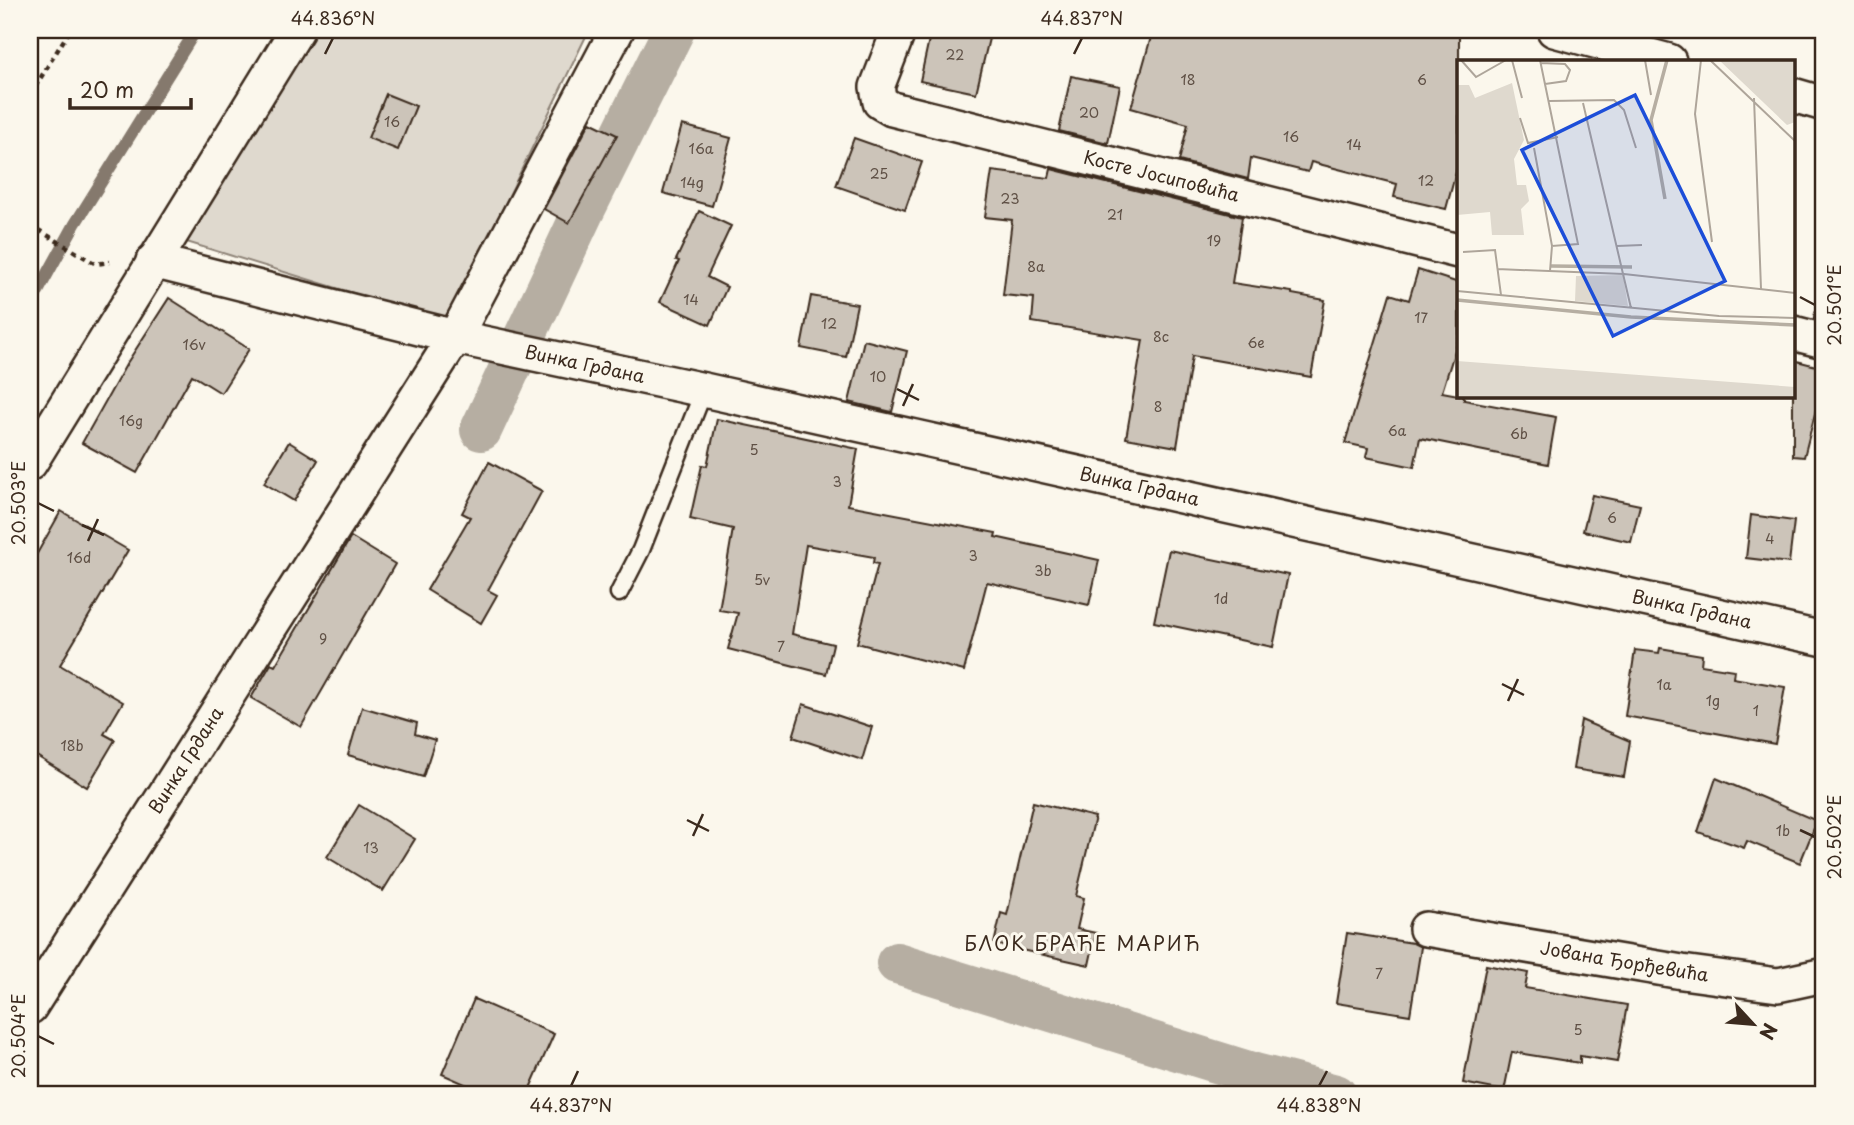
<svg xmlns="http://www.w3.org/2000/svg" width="1854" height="1125" font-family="'Playpen Sans',sans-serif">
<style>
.green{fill:#dfd9ce;stroke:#8d8276;stroke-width:2}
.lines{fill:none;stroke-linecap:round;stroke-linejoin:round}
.stream{stroke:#85796d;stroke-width:12}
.canal{stroke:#b6aea2;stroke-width:42}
.building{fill:#ccc4b9;stroke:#3b2a1e;stroke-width:2}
.lane-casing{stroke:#3b2a1e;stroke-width:21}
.street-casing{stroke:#3b2a1e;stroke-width:38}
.path{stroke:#3b2a1e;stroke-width:4.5;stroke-dasharray:5 5;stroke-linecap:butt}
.lane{stroke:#fbf7ec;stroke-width:16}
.street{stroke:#fbf7ec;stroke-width:33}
.ticks{fill:none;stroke:#3b2a1e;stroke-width:2.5}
.labels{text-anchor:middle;stroke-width:6;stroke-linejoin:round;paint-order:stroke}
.number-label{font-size:14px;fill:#5f5045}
.street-label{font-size:18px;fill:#3b2a1e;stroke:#fbf7ec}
.neighbourhood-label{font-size:19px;letter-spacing:2px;fill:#3b2a1e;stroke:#fbf7ec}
.inset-river{fill:none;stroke:#b6aea2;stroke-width:3.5}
.inset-road{fill:none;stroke:#aea59a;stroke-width:2}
.view{fill:#1d4ed8;fill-opacity:0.15;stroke:#1d4ed8;stroke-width:3.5}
.inset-edge{fill:none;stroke:#3b2a1e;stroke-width:3.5}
.neatline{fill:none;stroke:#3b2a1e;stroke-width:2.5}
.ticks-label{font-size:18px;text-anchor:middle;fill:#3b2a1e}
</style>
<rect width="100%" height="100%" fill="#fbf7ec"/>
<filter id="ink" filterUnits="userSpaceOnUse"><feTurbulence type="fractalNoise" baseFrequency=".0143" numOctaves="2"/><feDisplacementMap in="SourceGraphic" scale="14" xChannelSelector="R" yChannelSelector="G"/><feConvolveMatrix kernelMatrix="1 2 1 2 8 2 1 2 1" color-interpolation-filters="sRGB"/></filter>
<g filter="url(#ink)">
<!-- green -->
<polygon class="green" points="310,30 589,30 448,322 180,240"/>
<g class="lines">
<!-- stream -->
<polyline class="stream" points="30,306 75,224 196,30"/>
<!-- canal -->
<g class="canal">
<polyline points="481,430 583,212 674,30"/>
<polyline points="897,963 1255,1074 1336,1095"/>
</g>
</g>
<!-- building -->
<g class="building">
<polygon points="931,30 991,30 976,93 920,81"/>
<polygon points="1153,30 1440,30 1459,35 1459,161 1446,209 1394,197 1397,184 1311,162 1308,172 1251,158 1248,179 1179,161 1188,124 1131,108"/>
<polygon points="1071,76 1120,86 1108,143 1059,131"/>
<polygon points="386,94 416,106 398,150 368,138"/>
<polygon points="590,122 617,135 569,223 544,209"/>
<polygon points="682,125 731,138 712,206 663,193"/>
<polygon points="854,138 922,162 905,210 836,186"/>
<polygon points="1051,169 1242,217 1232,283 1292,292 1292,294 1325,300 1311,377 1192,356 1177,447 1126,438 1143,340 1032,322 1034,298 1003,295 1012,220 985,217 992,171 1049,178"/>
<polygon points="699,211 731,226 707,277 727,287 710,325 660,302 679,261 676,260"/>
<polygon points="1418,270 1459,283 1459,337 1442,392 1464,396 1464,400 1556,417 1548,464 1420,438 1414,467 1366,457 1368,448 1345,443 1390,294 1409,300"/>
<polygon points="811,296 857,304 846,357 801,348"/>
<polygon points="169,298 249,349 221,393 192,375 137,473 82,443 127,363"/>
<polygon points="864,340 907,351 892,412 849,402"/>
<polygon points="1793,360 1824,368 1824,378 1804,457 1793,456"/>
<polygon points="717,419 858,449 848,505 996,533 995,537 1099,560 1089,605 987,582 964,671 857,643 878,564 873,563 874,557 806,545 792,634 833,644 826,674 728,649 738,613 719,610 733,529 690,519 702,465 707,466"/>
<polygon points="289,442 318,460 294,501 264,483"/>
<polygon points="489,462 542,491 488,590 497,595 481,623 427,590 470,517 462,513"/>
<polygon points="1592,495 1640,505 1631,542 1583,531"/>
<polygon points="61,511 128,550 60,665 123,702 104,734 115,740 87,787 30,752 30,566"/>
<polygon points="1751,515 1794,521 1789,563 1746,558"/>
<polygon points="351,537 395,564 301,727 251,698 271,664 275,666"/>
<polygon points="1169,550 1288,575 1273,647 1154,622"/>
<polygon points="1660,648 1702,655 1701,665 1734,670 1733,678 1785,687 1775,744 1625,716 1635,650 1659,653"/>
<polygon points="803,704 872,727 862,760 793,737"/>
<polygon points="362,707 417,723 415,734 435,740 423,777 348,755"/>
<polygon points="1581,720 1630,741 1624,777 1573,769"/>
<polygon points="1716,778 1817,821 1800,863 1747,841 1744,848 1698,832"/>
<polygon points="1033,802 1095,817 1076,896 1084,898 1077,929 1096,933 1089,965 994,944 1001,913 1007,915"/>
<polygon points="359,805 415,839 383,891 327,857"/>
<polygon points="1347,933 1413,943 1421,947 1410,1015 1336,1003"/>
<polygon points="1486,965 1528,973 1525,988 1627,1005 1617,1062 1580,1056 1580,1063 1512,1052 1504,1091 1463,1083"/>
<polygon points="474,999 554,1034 527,1095 490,1095 442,1074"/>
</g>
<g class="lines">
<!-- lane casing -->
<g class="lane-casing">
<g id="lane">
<polyline points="1819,340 1824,316"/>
<polyline points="619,593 641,550 704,390"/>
</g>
</g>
<!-- street casing -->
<g class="street-casing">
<g id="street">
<path id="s1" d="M899 30 877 87 880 102 892 109 1458 251"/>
<polyline points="1554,30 1669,61"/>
<polyline points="1793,95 1824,104"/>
<path id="s2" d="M153 261 455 337 704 390 1824 639"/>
<polyline points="1793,333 1824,341"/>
<polyline points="30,463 297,30"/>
<path id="s3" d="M1426 929 1682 972 1778 985 1824 975"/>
<path id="s4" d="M30 1007 455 337 617 30"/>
</g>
</g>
<!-- path -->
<g class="path">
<polyline points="30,95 70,30"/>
<polyline points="30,225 96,264 110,262"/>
</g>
<!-- lane -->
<use href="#lane" class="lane"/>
<!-- street -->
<use href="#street" class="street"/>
</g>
</g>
<!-- ticks -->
<path class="ticks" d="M325 54 333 38M1074 54 1082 38M1800 297 1815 305M897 389 919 400M903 406 913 384M38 503 54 511M82 525 104 535M88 541 98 519M1502 684 1524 695M1508 701 1518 679M687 820 709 831M1800 830 1815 837M693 836 703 814M38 1036 54 1044M571 1086 578 1071M1319 1086 1327 1071"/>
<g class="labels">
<!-- number labels -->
<g class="number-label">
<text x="955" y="60">22</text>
<text x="1188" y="85">18</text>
<text x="1422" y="85">6</text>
<text x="1089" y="118">20</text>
<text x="392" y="127">16</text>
<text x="1291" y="142">16</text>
<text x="1354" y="150">14</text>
<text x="701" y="154">16a</text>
<text x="879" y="179">25</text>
<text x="1426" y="186">12</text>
<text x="692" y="188">14g</text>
<text x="1010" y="204">23</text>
<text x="1115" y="220">21</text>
<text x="1214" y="246">19</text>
<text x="1036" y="272">8a</text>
<text x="691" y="305">14</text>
<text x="1421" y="323">17</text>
<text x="829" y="329">12</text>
<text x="1161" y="342">8c</text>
<text x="1256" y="348">6e</text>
<text x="194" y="350">16v</text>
<text x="878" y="382">10</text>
<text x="1158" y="412">8</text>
<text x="131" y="426">16g</text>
<text x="1397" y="436">6a</text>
<text x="1519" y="439">6b</text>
<text x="754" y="455">5</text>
<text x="837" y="487">3</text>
<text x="1612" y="523">6</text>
<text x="1770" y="544">4</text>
<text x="973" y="561">3</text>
<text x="79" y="563">16d</text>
<text x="1043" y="576">3b</text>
<text x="762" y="585">5v</text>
<text x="1221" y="604">1d</text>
<text x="323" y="644">9</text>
<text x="781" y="652">7</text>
<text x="1664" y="690">1a</text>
<text x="1713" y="706">1g</text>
<text x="1756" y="716">1</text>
<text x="72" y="751">18b</text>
<text x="1783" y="836">1b</text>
<text x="371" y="853">13</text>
<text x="1379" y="979">7</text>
<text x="1578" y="1035">5</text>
</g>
<!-- street labels -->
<g class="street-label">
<text dy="6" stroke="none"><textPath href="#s1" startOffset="368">Косте Јосиповића</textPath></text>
<text dy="6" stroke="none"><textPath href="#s2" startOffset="444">Винка Грдана</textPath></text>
<text dy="6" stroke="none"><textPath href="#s2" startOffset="1012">Винка Грдана</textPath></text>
<text dy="6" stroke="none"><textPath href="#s2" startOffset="1578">Винка Грдана</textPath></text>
<text dy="6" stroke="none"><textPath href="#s4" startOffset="292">Винка Грдана</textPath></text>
<text dy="6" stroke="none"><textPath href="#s3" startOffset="201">Јована Ђорђевића</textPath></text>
</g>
<!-- neighbourhood labels -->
<g class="neighbourhood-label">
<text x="1083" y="951">БЛОК БРАЋЕ МАРИЋ</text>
</g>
</g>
<!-- overview -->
<g transform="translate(1457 60)">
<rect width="338" height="338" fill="#fbf7ec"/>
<path d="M262 0H338V62L330 65ZM55 23 67 80 57 99 60 125H69L72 141 64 149 67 175H35L33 152 0 155V25H12L18 38ZM166 215 171 246 118 241 119 216ZM0 301 338 327V337H0Z" fill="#dfd9ce"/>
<path class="inset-river" d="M208 139 194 60 210 0M94 206 175 207M0 240 174 257 338 265"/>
<path class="inset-road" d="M4 0 19 17 49 0M55 0 65 38M188 0 194 35M244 0 238 54 255 182M253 0 338 81M84 3 108 4 113 10 109 21 88 24M297 38 304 229M92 41 157 40 167 50 179 88M126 43 174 248M63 58 71 83 101 77M77 88 95 186 121 184 83 0M160 186 185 185M6 192 38 190 44 235M40 209 167 214 338 233M93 211 95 186M0 231 262 256 338 258"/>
<path class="view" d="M178 35 268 221 156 276 65 90Z"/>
<rect width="338" height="338" class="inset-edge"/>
</g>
<!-- margin -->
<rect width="1854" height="1125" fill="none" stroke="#fbf7ec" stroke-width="77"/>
<!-- north arrow -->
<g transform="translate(1753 1024) rotate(116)" stroke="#fbf7ec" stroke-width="5" paint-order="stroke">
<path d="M0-5L12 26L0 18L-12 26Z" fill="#3b2a1e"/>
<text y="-10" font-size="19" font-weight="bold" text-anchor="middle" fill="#3b2a1e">N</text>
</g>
<!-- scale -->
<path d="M70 98v10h121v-10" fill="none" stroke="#3b2a1e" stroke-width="3.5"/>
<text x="80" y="98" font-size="21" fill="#3b2a1e" stroke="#fbf7ec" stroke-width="5" paint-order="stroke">20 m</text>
<rect x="38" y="38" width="1777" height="1048" class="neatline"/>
<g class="ticks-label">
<text x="333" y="25">44.836°N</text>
<text x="1082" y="25">44.837°N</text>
<text transform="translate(1835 305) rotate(-90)" y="6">20.501°E</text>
<text transform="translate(19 503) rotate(-90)" y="6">20.503°E</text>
<text transform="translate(1835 837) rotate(-90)" y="6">20.502°E</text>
<text transform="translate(19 1036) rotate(-90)" y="6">20.504°E</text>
<text x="571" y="1112">44.837°N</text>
<text x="1319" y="1112">44.838°N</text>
</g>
</svg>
